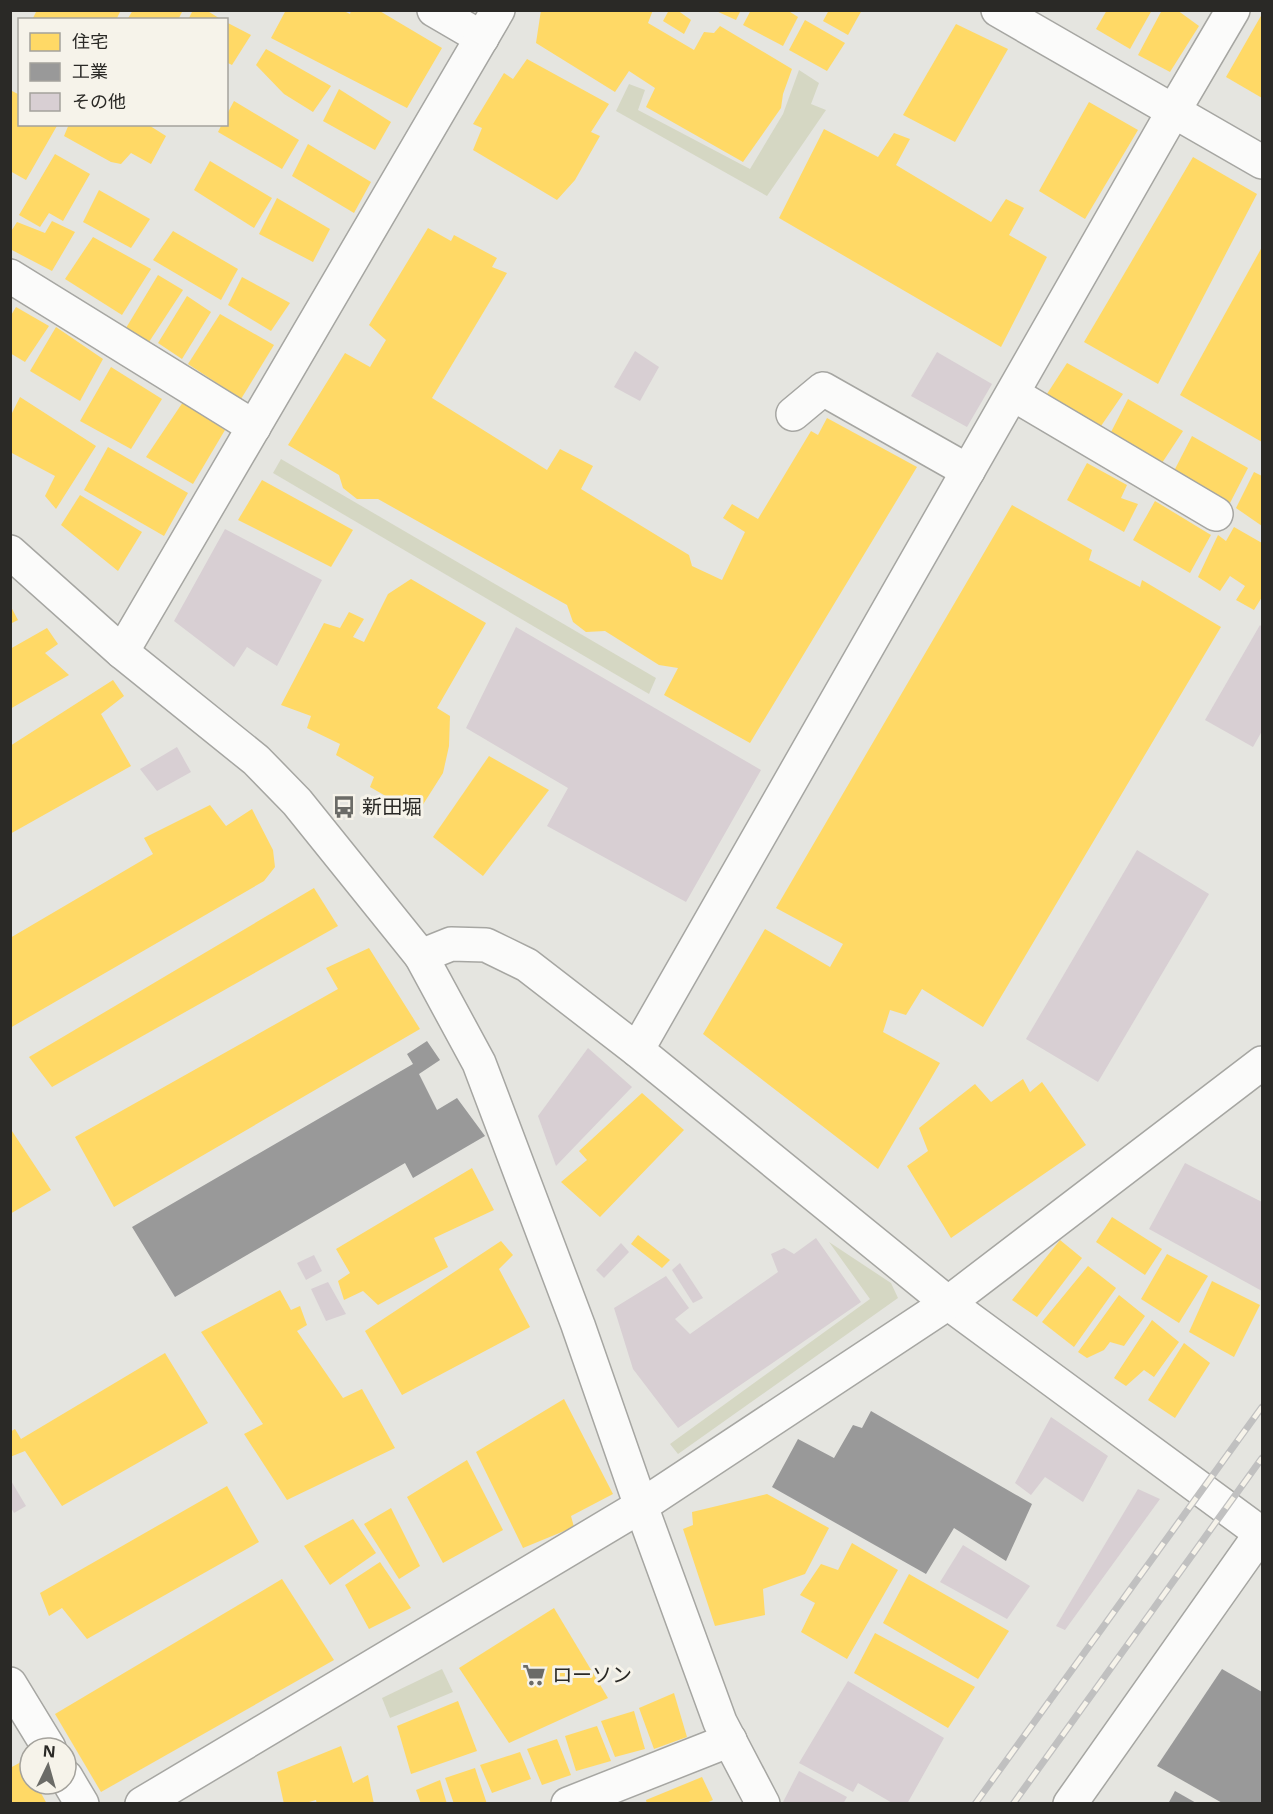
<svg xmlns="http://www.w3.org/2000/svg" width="1273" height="1814" font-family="'Open Sans','Noto Sans JP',sans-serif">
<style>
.green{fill:#d5d7c3}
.homes{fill:#ffd966}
.industry{fill:#999}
.building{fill:#d8cfd3}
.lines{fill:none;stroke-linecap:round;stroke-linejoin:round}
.minor-casing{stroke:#a6a6a2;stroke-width:36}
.minor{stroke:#fbfbfa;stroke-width:33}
.rail-casing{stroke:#c0c0c0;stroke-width:7}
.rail{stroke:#f6f3ea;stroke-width:4.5;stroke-dasharray:14;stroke-linecap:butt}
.labels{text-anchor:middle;stroke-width:6;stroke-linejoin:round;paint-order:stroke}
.poi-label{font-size:20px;fill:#2a2926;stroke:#f6f3ea;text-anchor:start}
</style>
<rect width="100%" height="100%" fill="#e5e5e0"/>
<!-- green -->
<g class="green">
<polygon points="799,70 819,83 811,104 826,110 767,196 616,111 629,84 645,90 638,110 750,169 783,114"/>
<polygon points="281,459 656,678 649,694 273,473"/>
<polygon points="829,1242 891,1283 898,1298 678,1454 670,1444 870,1299"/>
<polygon points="442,1669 453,1692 390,1718 382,1698"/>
</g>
<!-- homes -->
<g class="homes">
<polygon points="37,10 121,10 116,20 32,20"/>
<polygon points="133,10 183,10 178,20 127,20"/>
<polygon points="193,10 206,10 222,20 188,20"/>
<polygon points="286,10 342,10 350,14 351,10 378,10 442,48 407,108 271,38"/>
<polygon points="541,10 653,10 648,23 694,50 704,32 714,33 720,26 792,69 783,94 781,108 743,162 646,107 655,88 629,71 615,92 536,43"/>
<polygon points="669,10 677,10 691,20 684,34 663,21"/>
<polygon points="714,10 741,10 736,20"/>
<polygon points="751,10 787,10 798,17 783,46 743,25"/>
<polygon points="829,10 862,10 848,35 823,21"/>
<polygon points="1107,10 1152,10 1130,49 1096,29"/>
<polygon points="1162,10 1177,10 1199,26 1170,72 1138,55"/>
<polygon points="1262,14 1262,98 1226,77"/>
<polygon points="805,20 845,43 827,71 789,50"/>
<polygon points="226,22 251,35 232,65 226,62"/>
<polygon points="956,24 1008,49 955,142 903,115"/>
<polygon points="266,49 331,86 313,112 284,94 256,65"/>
<polygon points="527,59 609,104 591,132 600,136 575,180 557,200 473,150 482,128 473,124 504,73 513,79"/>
<polygon points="339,89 391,122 375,150 323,121"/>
<polygon points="10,90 20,95 20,124 58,124 26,180 10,171"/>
<polygon points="234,101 299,140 282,169 218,132 222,124 226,124 226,116"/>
<polygon points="1089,102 1138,130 1085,219 1039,191"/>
<polygon points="69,124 147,124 166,136 151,164 131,153 121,164 111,162 64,136"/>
<polygon points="824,129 878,157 894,133 910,139 896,165 991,222 1006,199 1024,208 1009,235 1047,257 1001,347 779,218"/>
<polygon points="308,144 371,182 354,213 292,176"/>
<polygon points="55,154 90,174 63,221 49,213 40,227 19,215"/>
<polygon points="1193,157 1257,194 1158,384 1084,342"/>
<polygon points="210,161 272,198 254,228 194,190"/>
<polygon points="99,190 150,219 131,248 83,222"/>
<polygon points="277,198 330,229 313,262 259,234"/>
<polygon points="52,221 75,232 52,271 10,249 10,233 17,222 45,233"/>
<polygon points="428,228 451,241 454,235 497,258 492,267 507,273 432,398 547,470 560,449 593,466 581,489 689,555 692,566 722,580 745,532 723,518 732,504 758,519 811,431 818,435 827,418 917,467 750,743 664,695 678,668 659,665 605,631 586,632 573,622 567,605 378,499 357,499 343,488 339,475 288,445 345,353 370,367 386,340 369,325"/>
<polygon points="173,231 238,269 221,300 153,260"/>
<polygon points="93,237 151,269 122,315 65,279"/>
<polygon points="1262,247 1262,442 1180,395"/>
<polygon points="158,275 183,290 149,342 126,328"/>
<polygon points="242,277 290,303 271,331 228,305"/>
<polygon points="187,296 211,312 182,359 158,343"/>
<polygon points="16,307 49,326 25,362 10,353 10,317"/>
<polygon points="220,314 274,345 241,399 188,364"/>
<polygon points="56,327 103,359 80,401 30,371"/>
<polygon points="1067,363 1123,394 1101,426 1045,397"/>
<polygon points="111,367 162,399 131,449 80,421"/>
<polygon points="20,397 96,446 56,509 45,496 55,476 10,452 10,417"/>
<polygon points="1128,399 1183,431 1162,463 1110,434"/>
<polygon points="183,402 225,430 193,484 146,457"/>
<polygon points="1192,436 1248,468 1230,503 1174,471"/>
<polygon points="108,447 188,493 164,536 84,490"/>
<polygon points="1087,463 1127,485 1121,498 1138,504 1124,532 1067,500"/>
<polygon points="1254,472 1262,476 1262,526 1236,508"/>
<polygon points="262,480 353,530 331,567 238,520"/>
<polygon points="80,495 142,532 118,571 61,525"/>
<polygon points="1155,501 1211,535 1190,573 1133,540"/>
<polygon points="1012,505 1092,550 1089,560 1140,587 1142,580 1221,627 983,1027 922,989 906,1015 890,1010 883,1032 940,1063 878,1169 703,1034 765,929 830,967 843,944 776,908"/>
<polygon points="1234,527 1262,543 1262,597 1254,610 1236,600 1245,586 1230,576 1220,591 1198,577 1218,535 1226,541"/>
<polygon points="411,579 486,623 437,708 450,716 449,746 443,773 417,814 370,787 374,777 336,755 340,744 307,728 311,716 281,705 324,623 340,628 349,612 364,619 353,637 364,642 388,594"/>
<polygon points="10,605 18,620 10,624"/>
<polygon points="47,628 58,644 45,653 69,675 10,709 10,649"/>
<polygon points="113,680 124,696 101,714 131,766 10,834 10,746"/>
<polygon points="489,756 549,790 483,876 433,837"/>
<polygon points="210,805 226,826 252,809 273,850 275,867 264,881 10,1028 10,938 153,854 144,838"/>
<polygon points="314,888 338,926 52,1087 29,1057"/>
<polygon points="369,948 420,1029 114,1207 75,1137 338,989 326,968"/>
<polygon points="1023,1079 1030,1092 1042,1082 1086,1145 951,1238 907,1166 928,1151 919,1128 975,1084 991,1102"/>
<polygon points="642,1093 684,1130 600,1217 561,1182 587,1160 579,1151"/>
<polygon points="10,1128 51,1190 10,1214"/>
<polygon points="472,1168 494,1210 434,1238 448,1267 378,1305 363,1291 344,1300 338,1281 350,1273 336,1249"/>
<polygon points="1112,1217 1162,1249 1145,1275 1096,1242"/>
<polygon points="638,1235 670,1260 662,1268 631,1244"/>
<polygon points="1060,1240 1082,1258 1037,1317 1012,1300"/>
<polygon points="501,1241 513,1255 499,1269 530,1327 402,1395 365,1331"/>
<polygon points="1167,1254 1208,1276 1179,1323 1141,1299"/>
<polygon points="1088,1266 1116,1288 1074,1347 1042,1322"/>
<polygon points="1212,1281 1260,1305 1234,1357 1189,1332"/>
<polygon points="280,1290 291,1310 300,1306 307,1325 297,1331 343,1398 362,1389 395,1448 287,1500 244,1434 263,1424 201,1332"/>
<polygon points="1119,1295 1145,1316 1124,1346 1110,1342 1104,1350 1087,1358 1078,1352"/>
<polygon points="1152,1320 1179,1342 1154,1377 1144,1370 1126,1386 1114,1378"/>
<polygon points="1184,1343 1210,1363 1175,1418 1148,1400"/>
<polygon points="165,1353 208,1423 62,1506 25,1451 10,1457 10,1432 15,1429 21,1439"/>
<polygon points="564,1399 613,1494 571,1516 574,1527 523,1548 476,1452"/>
<polygon points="467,1460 503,1530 443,1563 407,1497"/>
<polygon points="227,1486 259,1542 87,1639 62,1608 49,1616 40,1593"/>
<polygon points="767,1494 829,1528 805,1574 763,1589 765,1615 715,1626 683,1529 693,1525 692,1512"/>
<polygon points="391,1508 420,1566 399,1579 364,1524"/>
<polygon points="353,1519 376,1553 330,1585 304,1546"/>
<polygon points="852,1543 898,1570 847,1659 801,1632 815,1603 800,1595 821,1564 838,1570"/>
<polygon points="380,1562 411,1608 369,1629 345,1585"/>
<polygon points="909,1574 1009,1631 978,1679 883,1623"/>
<polygon points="282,1579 334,1660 101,1792 55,1714"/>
<polygon points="554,1608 608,1698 509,1743 459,1668"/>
<polygon points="875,1633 975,1687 948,1728 854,1673"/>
<polygon points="674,1693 687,1737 654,1749 639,1708"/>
<polygon points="458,1701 477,1751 411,1774 397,1726"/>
<polygon points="634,1711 645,1749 615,1757 601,1721"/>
<polygon points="597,1726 611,1761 576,1771 565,1736"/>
<polygon points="557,1739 571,1775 542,1785 527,1749"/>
<polygon points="341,1746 353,1783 368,1775 374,1804 317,1804 316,1800 302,1804 284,1804 277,1772"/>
<polygon points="520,1752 531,1779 492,1793 480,1765"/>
<polygon points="23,1761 30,1773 30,1784 36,1784 47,1804 10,1804 10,1768"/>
<polygon points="475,1768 487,1804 454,1804 445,1778"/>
<polygon points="702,1777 713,1800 704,1804 647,1804 646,1800"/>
<polygon points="440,1780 447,1804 421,1804 416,1790"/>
</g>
<!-- industry -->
<g class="industry">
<polygon points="427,1041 440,1060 419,1074 437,1110 457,1098 485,1136 413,1178 405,1163 175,1297 132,1227 413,1064 407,1054"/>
<polygon points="871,1411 1032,1504 1006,1561 954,1528 926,1574 772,1487 798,1439 834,1458 853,1425 862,1428"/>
<polygon points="1222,1669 1262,1692 1262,1804 1224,1804 1157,1766"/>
<polygon points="1175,1791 1198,1804 1168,1804"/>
</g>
<!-- building -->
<g class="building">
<polygon points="635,351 659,367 640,401 614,387"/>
<polygon points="937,352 992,384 967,427 911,396"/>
<polygon points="225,529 322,580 277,666 247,647 234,667 174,621"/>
<polygon points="1260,625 1262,627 1262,731 1253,747 1205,720"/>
<polygon points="516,627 761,770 686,902 547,826 568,788 466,728"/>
<polygon points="177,747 191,772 157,791 140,769"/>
<polygon points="1137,850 1209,894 1098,1082 1026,1039"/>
<polygon points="588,1048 632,1087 556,1166 538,1116"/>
<polygon points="1185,1163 1262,1202 1262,1291 1149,1229"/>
<polygon points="816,1238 861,1302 678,1428 633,1369 614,1308 666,1276 689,1308 675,1319 690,1334 778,1272 771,1254 784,1248 794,1254"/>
<polygon points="621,1243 629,1252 604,1278 596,1270"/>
<polygon points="314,1255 322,1271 306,1280 297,1263"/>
<polygon points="680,1263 703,1298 693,1303 672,1270"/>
<polygon points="328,1282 346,1314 326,1321 311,1289"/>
<polygon points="1051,1417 1108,1456 1083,1502 1045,1477 1031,1495 1015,1483"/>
<polygon points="10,1479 26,1506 14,1513 10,1506"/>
<polygon points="1138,1489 1160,1499 1065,1630 1056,1626"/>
<polygon points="963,1545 1030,1586 1007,1619 940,1582"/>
<polygon points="848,1681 944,1738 907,1804 894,1804 858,1783 853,1792 799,1763"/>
<polygon points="799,1771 847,1797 843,1804 782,1804"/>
</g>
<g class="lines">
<!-- minor casing -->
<g class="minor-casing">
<g id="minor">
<polyline points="434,10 482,38"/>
<polyline points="998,10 1262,162"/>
<polyline points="10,276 254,427"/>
<polyline points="1013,394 1216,514"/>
<polyline points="793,414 823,389 968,471"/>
<polyline points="10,552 122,652 256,760 297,802 421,956 479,1063 578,1325 641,1506 720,1722 763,1804"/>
<polyline points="122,652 498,10"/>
<polyline points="421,956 451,944 486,945 527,965 637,1050 948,1303 1262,1534"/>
<polyline points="637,1050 1173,112 1233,10"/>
<polyline points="10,1684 49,1748"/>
<polyline points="66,1777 82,1804"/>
<polyline points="142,1804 641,1506 948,1303 1262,1063"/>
<polyline points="568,1804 730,1740"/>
<polyline points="1070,1804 1262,1532"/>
</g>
</g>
<!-- minor -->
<use href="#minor" class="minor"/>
<!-- rail casing -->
<g class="rail-casing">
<g id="rail">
<polyline points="975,1804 1262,1407"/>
<polyline points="1013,1804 1262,1458"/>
</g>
</g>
<!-- rail -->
<use href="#rail" class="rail"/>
</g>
<!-- icons -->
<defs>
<g id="bus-bare" transform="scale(1.8)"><path d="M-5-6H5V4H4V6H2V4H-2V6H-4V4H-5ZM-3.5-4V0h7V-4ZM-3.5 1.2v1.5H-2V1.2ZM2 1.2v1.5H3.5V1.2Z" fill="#6b6b67" stroke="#f6f3ea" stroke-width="2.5" paint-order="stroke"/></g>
<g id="supermarket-bare" transform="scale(1.8)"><path d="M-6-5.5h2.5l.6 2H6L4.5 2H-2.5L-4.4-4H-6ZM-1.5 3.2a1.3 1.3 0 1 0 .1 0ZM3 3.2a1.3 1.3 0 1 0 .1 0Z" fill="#6b6b67" stroke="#f6f3ea" stroke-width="2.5" paint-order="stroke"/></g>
</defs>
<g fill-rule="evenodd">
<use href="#bus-bare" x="344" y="807"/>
<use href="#supermarket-bare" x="534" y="1675"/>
</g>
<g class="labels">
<!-- poi labels -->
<g class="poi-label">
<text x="362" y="814">新田堀</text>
<text x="552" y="1682">ローソン</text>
</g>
</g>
<!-- border -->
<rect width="1273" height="1814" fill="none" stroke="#2a2926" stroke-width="24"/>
<!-- legend -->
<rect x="18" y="18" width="210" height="108" fill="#f6f3ea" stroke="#a4a29c" stroke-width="1.5"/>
<rect x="30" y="33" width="30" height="18" fill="#ffd966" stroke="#a4a29c" stroke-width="1.5"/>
<text x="72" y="48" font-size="18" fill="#2a2926">住宅</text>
<rect x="30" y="63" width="30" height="18" fill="#999999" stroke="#a4a29c" stroke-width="1.5"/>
<text x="72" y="78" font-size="18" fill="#2a2926">工業</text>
<rect x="30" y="93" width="30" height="18" fill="#d8cfd3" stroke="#a4a29c" stroke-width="1.5"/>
<text x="72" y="108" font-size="18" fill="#2a2926">その他</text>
<!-- north arrow -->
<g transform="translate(48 1766) rotate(5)"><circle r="28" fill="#f6f3ea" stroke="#a4a29c" stroke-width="1.5"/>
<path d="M0-4.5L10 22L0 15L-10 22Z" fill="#6b6b67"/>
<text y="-9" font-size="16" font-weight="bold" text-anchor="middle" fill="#2a2926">N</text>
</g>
</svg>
